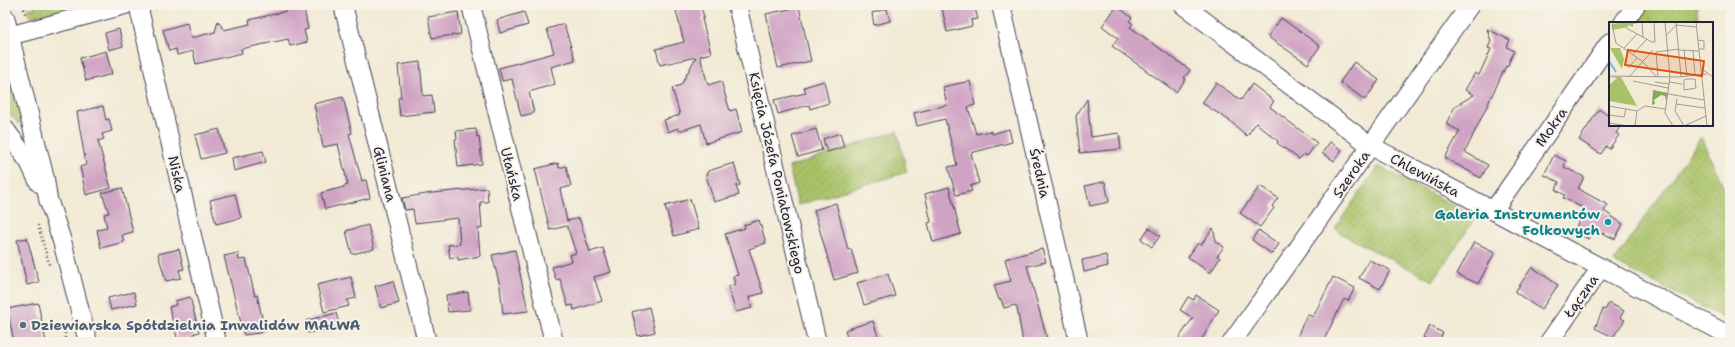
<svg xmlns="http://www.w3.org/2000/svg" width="1735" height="347" font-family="'Shantell Sans',sans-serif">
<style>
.grass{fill:url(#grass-dots);stroke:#667252}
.building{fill:#cfa3c3}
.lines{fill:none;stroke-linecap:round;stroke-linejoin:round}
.minor-casing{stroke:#414052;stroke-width:20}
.path{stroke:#414052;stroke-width:2.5;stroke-dasharray:1 3;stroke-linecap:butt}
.minor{stroke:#fff;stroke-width:18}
.culture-dot{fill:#0f9aa8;stroke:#f7f3e8;stroke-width:1.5}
.service-dot{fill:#5c6f8a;stroke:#f7f3e8;stroke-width:1.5}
.labels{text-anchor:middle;stroke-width:4;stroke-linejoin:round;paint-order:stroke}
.street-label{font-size:14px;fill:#22223b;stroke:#f7f3e8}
.culture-label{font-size:14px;font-weight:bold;fill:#0d838f;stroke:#f7f3e8;text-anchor:end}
.service-label{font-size:14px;font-weight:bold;fill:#4e5e75;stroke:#f7f3e8;text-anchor:start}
.inset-river{fill:none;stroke:#76b6ea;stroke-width:2}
.inset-road{fill:none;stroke:#9f9a97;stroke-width:1}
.view{fill:#de560e;fill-opacity:0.15;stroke:#de560e;stroke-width:2}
.inset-edge{fill:none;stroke:#22223b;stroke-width:2}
</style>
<defs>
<pattern id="grass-dots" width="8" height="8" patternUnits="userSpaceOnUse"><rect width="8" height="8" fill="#a9c268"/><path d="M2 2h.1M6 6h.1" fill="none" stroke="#91a65b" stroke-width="1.8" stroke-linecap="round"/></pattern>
</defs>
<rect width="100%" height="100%" fill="#f7f3e8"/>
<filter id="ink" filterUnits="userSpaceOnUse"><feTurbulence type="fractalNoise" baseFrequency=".025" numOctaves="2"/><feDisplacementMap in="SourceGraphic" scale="8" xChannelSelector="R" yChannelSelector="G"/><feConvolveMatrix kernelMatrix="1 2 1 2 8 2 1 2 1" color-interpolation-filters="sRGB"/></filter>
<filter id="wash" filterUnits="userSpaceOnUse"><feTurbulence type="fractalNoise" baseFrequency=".012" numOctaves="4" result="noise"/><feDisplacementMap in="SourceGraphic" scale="16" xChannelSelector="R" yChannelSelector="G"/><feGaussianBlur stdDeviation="0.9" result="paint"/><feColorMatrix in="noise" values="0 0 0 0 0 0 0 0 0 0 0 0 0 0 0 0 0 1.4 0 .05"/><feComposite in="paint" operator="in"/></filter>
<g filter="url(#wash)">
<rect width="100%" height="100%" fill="#f2ead5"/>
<!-- grass -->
<g class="grass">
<polygon points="43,5 97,5 39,20 38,15 31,17 29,16 28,9"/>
<polygon points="1644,5 1697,5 1698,23 1632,23"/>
<polygon points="5,59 22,122 19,124 5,109"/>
<polygon points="897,131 907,172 798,205 789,167"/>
<polygon points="1701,137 1730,202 1730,321 1614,262"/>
<polygon points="1378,166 1476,217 1433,281 1340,233 1335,228"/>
</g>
<g id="blocks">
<!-- building -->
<g class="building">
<polygon points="286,5 300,5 301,8 304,8 308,29 304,30 307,42 290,46 288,39 241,49 242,53 196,64 193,51 177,55 176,49 169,51 163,30 187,23 191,38 215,32 218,21 224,30 250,24 249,20 287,11"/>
<polygon points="679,5 701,5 704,18 702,19 711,53 700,56 708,85 721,81 730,111 736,109 742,132 706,143 701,124 679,131 678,128 668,132 664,120 680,115 672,88 681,85 696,57 660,65 656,49 684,42 676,11 680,9"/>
<polygon points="952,5 974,5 978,19 971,20 972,26 947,32 942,8"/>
<polygon points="1117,6 1132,18 1129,21 1133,24 1130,27 1190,70 1184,78 1186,79 1176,92 1112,46 1118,38 1102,26"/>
<polygon points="799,7 811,61 778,68 766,14"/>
<polygon points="887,9 890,21 874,25 872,13"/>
<polygon points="458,12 461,34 432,38 428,17"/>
<polygon points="524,12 528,25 500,33 497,20"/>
<polygon points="1281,18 1320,46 1308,64 1268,37"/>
<polygon points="564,24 575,60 551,67 555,84 529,92 534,113 521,116 512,79 502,81 499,68 554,53 547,29"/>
<polygon points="119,29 123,46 109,50 105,33"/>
<polygon points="1487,29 1510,40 1507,47 1514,51 1507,67 1506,66 1465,152 1488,165 1481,178 1445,158 1460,131 1446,124 1455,106 1474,95 1465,90 1475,73 1479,75 1491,49 1488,48 1491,41"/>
<polygon points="106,51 112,74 86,81 80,58"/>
<polygon points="420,62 423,96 432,95 434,112 400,116 398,98 401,98 398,65"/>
<polygon points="1354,62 1379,80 1365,100 1340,82"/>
<polygon points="824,81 829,103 810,109 809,105 778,114 774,100 806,93 804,87"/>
<polygon points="970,81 975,105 968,107 976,134 991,131 992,134 1009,129 1012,142 971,153 979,183 970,186 972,191 956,195 948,167 957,165 945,119 917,126 914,113 947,105 943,87"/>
<polygon points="1216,83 1241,100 1252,84 1274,101 1270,107 1317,143 1307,156 1304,154 1299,159 1277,143 1278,141 1256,123 1247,136 1230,121 1202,103"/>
<polygon points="343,97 352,133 349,134 362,181 366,180 370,198 325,209 321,193 344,187 344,186 348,185 338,144 323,147 314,104"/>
<polygon points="1087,99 1091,137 1119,133 1121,149 1080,153 1076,116"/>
<polygon points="103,106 106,120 109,119 112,131 102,134 104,139 98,141 111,188 86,195 80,167 86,165 77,112"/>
<polygon points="1599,109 1610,117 1610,125 1621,125 1616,133 1619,135 1609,149 1606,146 1601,154 1579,140"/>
<polygon points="219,129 225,153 201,159 195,135"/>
<polygon points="476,129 477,137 479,136 482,164 458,167 455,139 457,139 456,131"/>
<polygon points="816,129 822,150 798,157 792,136"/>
<polygon points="840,133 844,147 827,152 823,139"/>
<polygon points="1330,142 1342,150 1334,161 1322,153"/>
<polygon points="263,151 266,162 234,171 232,158"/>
<polygon points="1554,155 1566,161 1564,167 1584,177 1578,189 1608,205 1604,211 1623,224 1615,239 1602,233 1600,235 1593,231 1589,239 1574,231 1585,209 1563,198 1565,195 1556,190 1559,182 1544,175"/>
<polygon points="558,163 559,168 566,166 571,186 560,189 567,221 579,218 590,252 603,248 611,272 594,277 602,301 574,310 573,305 568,306 560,279 556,280 552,267 572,261 570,255 576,253 567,226 550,230 535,169"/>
<polygon points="734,163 740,185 736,186 739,195 714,202 706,175 708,171"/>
<polygon points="1102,182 1105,182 1109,202 1090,206 1085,186"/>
<polygon points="1260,186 1278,198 1272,206 1274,208 1260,227 1240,213"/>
<polygon points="949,187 961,234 933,242 928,223 931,222 925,194"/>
<polygon points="122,188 133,232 122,235 124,242 101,248 97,230 107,228 104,214 109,213 102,193"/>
<polygon points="487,188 488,202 480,202 482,228 478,229 480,256 458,260 458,257 450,258 448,245 460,244 458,218 415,223 413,209 405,210 402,198 432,193"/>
<polygon points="235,194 241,218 216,224 210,200"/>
<polygon points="690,199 699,229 674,236 665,206"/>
<polygon points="836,203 848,250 851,249 858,273 834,280 814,210"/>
<polygon points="759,220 766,243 749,249 763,293 749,297 752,308 736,312 728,287 735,284 733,276 738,275 725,234 745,228 744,225"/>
<polygon points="368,225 374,249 352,254 346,231"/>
<polygon points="1149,228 1160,236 1152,247 1141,239"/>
<polygon points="1213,228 1216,241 1224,247 1217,256 1220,258 1210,273 1188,257 1198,243 1201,245"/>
<polygon points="1258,230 1279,244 1272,254 1252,240"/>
<polygon points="27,238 39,282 27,285 17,240"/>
<polygon points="1474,242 1495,252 1478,284 1457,274"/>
<polygon points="179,249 184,269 179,270 181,278 166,281 158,254"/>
<polygon points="1042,249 1046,262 1027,266 1048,342 1023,342 1017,308 1015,305 1004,308 1001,299 999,300 994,285 1011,281 1005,259"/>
<polygon points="515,250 528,311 503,314 500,286 492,255"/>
<polygon points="238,253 239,260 246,259 255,296 257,295 265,331 259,333 244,335 224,256"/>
<polygon points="1106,255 1108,266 1084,272 1082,260"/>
<polygon points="1369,260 1390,270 1380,289 1359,278"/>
<polygon points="1532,267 1558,285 1541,310 1515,292"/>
<polygon points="888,274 895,296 864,305 857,283"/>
<polygon points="351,277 356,298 347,300 349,306 324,312 317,285"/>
<polygon points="1333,277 1355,288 1348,301 1344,299 1323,342 1295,342 1307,314 1313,317"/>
<polygon points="393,281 399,303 381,308 375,286"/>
<polygon points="134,292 137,304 111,310 108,298"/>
<polygon points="468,292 470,310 448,312 446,295"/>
<polygon points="1196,295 1219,310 1200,342 1176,342 1193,318 1180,310 1188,297 1194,300"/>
<polygon points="190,297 199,332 193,334 194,337 178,341 169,307 176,305 175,301"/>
<polygon points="38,303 46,342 14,342 7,309"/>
<polygon points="1609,303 1624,311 1620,318 1625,320 1613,337 1595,328 1603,309 1605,310"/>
<polygon points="649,307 655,332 638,336 632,312"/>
<polygon points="336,313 340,327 308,333 305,321"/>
<polygon points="873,321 879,339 869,342 848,342 845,330"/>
<polygon points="1430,326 1443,333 1438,342 1430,342 1424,338"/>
</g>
</g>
</g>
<g filter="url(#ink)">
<use href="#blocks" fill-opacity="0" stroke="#414052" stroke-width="1"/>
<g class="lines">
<!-- minor casing -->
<g class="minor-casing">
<g id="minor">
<polyline points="140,5 140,13 217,342"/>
<polyline points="343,5 427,342"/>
<polyline points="471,5 554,342"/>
<polyline points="737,5 817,342"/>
<polyline points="1001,5 1079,342"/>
<polyline points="1183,5 1371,146 1730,336"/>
<polyline points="5,17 45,179 48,199 62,241 88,342"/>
<polyline points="1623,23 1636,5"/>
<polyline points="5,37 125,5"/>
<polyline points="5,129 29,162 39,183"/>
<polyline points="1493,211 1610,42"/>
<polyline points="1232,342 1470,5"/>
<polyline points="1549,342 1600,269"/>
</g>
</g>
<!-- path -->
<g class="path">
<polyline points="23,5 25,14"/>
<polyline points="24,8 35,5"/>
<polyline points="155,9 168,5"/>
<polyline points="38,225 50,267"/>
<polyline points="65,342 65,323"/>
</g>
<!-- minor -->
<use href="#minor" class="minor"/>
</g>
</g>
<!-- markers -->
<circle class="culture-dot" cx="1608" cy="222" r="4"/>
<circle class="service-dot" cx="23" cy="325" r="4"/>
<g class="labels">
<!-- street labels -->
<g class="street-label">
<text transform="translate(1551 127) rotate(-55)" y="5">Mokra</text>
<text transform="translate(777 173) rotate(77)" y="5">Księcia Józefa Poniatowskiego</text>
<text transform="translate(1040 173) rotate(77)" y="5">Średnia</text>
<text transform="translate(177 174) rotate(77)" y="5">Niska</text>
<text transform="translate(385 174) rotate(76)" y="5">Gliniana</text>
<text transform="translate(512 174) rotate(76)" y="5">Ułańska</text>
<text transform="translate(1351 174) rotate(-55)" y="5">Szeroka</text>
<text transform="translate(1425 175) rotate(28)" y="5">Chlewińska</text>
<text transform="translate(1581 296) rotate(-55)" y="5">Łączna</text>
</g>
<!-- culture labels -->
<g class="culture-label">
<text x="1600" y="219">Galeria Instrumentów<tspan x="1600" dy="16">Folkowych</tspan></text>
</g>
<!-- service labels -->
<g class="service-label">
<text x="31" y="330">Dziewiarska Spółdzielnia Inwalidów MALWA</text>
</g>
</g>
<!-- overview -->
<g transform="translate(1609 22)">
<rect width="104" height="104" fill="#f2ead5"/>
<path d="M10 0H28L29 1 24 2V5L19 3V5L4 8 3 3ZM0 23 2 26H11L15 37 13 47 1 26ZM0 55H12L28 84 0 79V63L8 56Z" fill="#a9c268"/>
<path d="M44 68 59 71 57 79 56 74 52 73 45 78 46 82 43 83Z" fill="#86a85c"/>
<path class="inset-river" d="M0 39 7 50"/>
<path class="inset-road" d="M5 0 3 3 7 21 33 39 48 55M33 0 34 15M56 0 61 55 56 91 64 104M67 0 72 55M87 0 98 104M17 6 43 20M57 14 67 3 87 5M89 18 95 19V27H90M43 20H46L45 0M15 26 28 12M70 28 90 29M75 28 78 54M84 29 86 53M47 30 49 55M47 30 70 27M24 32 38 17M19 46 28 36M93 47 104 55M0 54 70 55 98 52M20 55 44 28M77 57 75 58V68L87 66 86 57H77M24 59 59 66M46 60 60 62M60 60 73 62M59 72 95 78M68 77 66 89 75 104M67 82 96 86M0 84 28 89M28 89 36 84 56 87M0 93 15 95 17 87M0 101 20 104M26 104 28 89M75 104 97 94"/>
<path class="view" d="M19 28 95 39 93 54 16 43Z"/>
<rect width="104" height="104" class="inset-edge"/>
</g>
<!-- margin -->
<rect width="1735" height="347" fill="none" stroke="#f7f3e8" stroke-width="20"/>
</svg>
